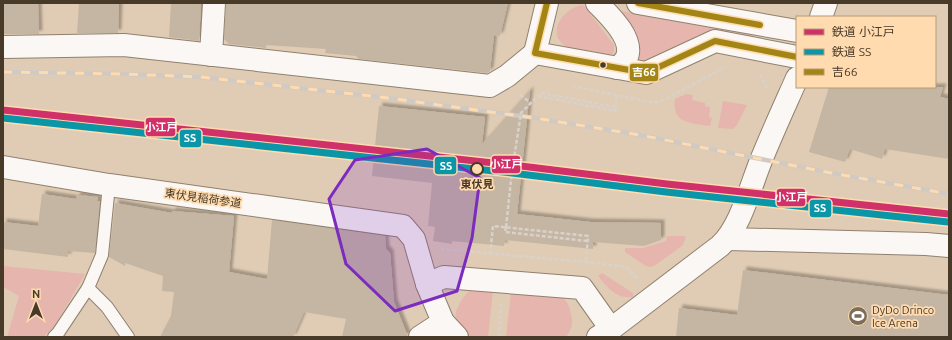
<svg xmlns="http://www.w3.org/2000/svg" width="952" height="340" font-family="Ubuntu,'Noto Sans JP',sans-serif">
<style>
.green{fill:#e6b5ae}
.building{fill:#c5b5a3;filter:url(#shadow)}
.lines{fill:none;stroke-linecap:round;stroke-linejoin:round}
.lane-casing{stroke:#90816f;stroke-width:14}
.street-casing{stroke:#90816f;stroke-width:24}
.secondary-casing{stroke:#90816f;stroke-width:24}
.path{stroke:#d8d2cb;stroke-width:2.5;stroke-dasharray:4 2;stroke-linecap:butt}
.lane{stroke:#faf7f4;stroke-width:12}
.street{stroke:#faf7f4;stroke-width:22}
.secondary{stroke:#faf7f4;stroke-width:22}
.rail-casing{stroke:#d1cac3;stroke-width:4.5}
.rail{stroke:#ffdbaf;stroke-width:3;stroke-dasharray:9;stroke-linecap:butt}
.path-bridge{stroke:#d8d2cb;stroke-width:2.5;stroke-dasharray:4 2;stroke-linecap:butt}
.bus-1-casing{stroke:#ffdbaf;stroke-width:9}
.bus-1{stroke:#a28514;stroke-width:6}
.rail-1-casing{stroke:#ffdbaf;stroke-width:10}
.rail-2-casing{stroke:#ffdbaf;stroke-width:10}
.rail-1{stroke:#d13169;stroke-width:7}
.rail-2{stroke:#0b96a8;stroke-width:7}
.marked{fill:#7b2cbf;fill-opacity:0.2;stroke:#7b2cbf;stroke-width:3;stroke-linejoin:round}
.bus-dot{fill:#483a28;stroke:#ffdbaf;stroke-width:1.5}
.stop-dot{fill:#ffdbaf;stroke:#483a28;stroke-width:2}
.labels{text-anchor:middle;stroke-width:3.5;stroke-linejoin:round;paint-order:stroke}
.stop-label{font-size:11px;font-weight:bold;fill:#483a28;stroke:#ffdbaf}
.street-label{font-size:11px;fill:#483a28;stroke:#ffdbaf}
.poi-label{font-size:11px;fill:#483a28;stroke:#ffdbaf;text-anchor:start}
.line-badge{stroke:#ffdbaf;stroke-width:1.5}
.badge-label{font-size:11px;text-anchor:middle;font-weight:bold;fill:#fff}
</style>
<defs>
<filter id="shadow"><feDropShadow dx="3.5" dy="-3.5" stdDeviation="1" flood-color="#0004"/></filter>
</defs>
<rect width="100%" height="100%" fill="#e0ccb4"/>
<!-- green -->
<g class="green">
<path d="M582 5 584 6 614 45V52L610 56C600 54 575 52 567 47 545 34 562 9 582 5Z"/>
<polygon points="621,11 753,35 752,38 712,31 643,64 636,62 640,46 639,40 619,12"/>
<path d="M686 94 693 95 692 100 705 103V106L710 107 709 117 712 118 710 126C692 123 671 124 675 99Z"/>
<polygon points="723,101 747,105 737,125 733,129 718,128"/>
<polygon points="667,236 684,236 686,238 682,246 654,266 650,267 646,266 625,252 625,248 643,248 666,241"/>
<polygon points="3,266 85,274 54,327 43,337 7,337 19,296 3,287"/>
<path d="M602 273 633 293V297C616 299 608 288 598 276Z"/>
<polygon points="476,290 493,291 488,337 463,337 455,321 456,311 462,299 469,291"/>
<path d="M511 292C523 293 553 293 563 298 568 302 570 308 571 314 574 323 571 330 566 337H506Z"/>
</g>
<!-- building -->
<g class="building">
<polygon points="3,3 38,3 39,34 3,34"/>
<polygon points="79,3 119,3 118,33 77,33"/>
<polygon points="171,3 201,3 199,41 169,37"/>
<polygon points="226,3 508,3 500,36 494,35 490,71 487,73 359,59 356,56 325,53 326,49 266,45 266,48 229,44 224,39"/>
<polygon points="829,87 943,87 940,97 949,99 949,159 885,149 882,159 850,149 845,162 809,152"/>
<polygon points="530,90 517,214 590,222 661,223 661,240 644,246 593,242 593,249 505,240 504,246 452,241 452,244 433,241 435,227 428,226 432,183 372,176 379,106 485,117 482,144"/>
<polygon points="42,194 76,199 77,195 98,197 97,201 100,201 95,253 68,251 68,257 3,249 3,222 38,226"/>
<polygon points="115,203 172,213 172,211 234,216 229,272 267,279 272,220 385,236 386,249 390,253 394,302 408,337 342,337 346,319 304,312 293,337 160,337 171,316 174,292 162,291 163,276 125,263 125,266 109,257"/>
<polygon points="743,270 949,295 949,337 676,337 679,308 737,315"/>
</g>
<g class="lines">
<!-- lane casing -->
<g class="lane-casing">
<g id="lane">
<polyline points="88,288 107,307 128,337"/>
<polyline points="54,337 58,333 88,288 102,255 109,185"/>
</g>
</g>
<!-- street casing -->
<g class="street-casing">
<g id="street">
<path d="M597 3C609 15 636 40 626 59 624 62 620 66 617 68"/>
<polyline points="3,47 124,45 490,86 507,76 535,53"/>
<polyline points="211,55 214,3"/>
<polyline points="3,167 109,185 403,226 414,239 427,284 443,322 457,337"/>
<polyline points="728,239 926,244 949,246"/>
<polyline points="427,284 444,277 582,288 611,329"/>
<polyline points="420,337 443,322"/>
</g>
</g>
<!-- secondary casing -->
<g class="secondary-casing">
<g id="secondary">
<polyline points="547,3 535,53 646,73 715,41 797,57"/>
<polyline points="638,3 797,31"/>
<polyline points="821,17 826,3"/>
<path d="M598 337 611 329 720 246C741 227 751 184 762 158 773 131 785 105 797 78"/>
</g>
</g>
<!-- path -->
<g class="path">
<polyline points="760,74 767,88"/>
<polyline points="572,86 654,103 666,99 725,67"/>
<polyline points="541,93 615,107"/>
<polyline points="520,95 531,103"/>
<polyline points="538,96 615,111 617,95"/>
<polyline points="505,171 512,171"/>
<polyline points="506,227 505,232 587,241"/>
<polyline points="441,249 586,262 626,267 638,279"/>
<polyline points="490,254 493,226 588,236 586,262"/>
<polyline points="499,337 501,304"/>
</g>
<!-- lane -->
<use href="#lane" class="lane"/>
<!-- street -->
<use href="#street" class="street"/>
<!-- secondary -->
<use href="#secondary" class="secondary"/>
<!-- rail casing -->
<g class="rail-casing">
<polyline id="rail" points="3,72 124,74 200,77 388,98 535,118 640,135 826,172 949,194"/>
</g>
<!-- rail -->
<use href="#rail" class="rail"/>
<!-- path-bridge -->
<polyline class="path-bridge" points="506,227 512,171 521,113 541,93"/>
<!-- bus-1 casing -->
<g class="bus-1-casing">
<g id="bus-1">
<polyline points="547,3 535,53 646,73 715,41 797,57"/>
<polyline points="638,3 760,25"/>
</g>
</g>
<!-- bus-1 -->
<use href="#bus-1" class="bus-1"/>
<!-- rail-1 casing -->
<g class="rail-1-casing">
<polyline id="rail-1" points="3,110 513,165 667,184 949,214"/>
</g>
<!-- rail-2 casing -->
<g class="rail-2-casing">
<polyline id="rail-2" points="3,118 512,173 666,192 948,222"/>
</g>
<!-- rail-1 -->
<use href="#rail-1" class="rail-1"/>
<!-- rail-2 -->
<use href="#rail-2" class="rail-2"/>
</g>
<!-- marked area -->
<path class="marked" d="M427 149 480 178 472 238 457 291 395 311 346 264 329 199 355 160Z"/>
<!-- icons -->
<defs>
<g id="stadium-disc" transform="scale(1)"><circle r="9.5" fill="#7d6d59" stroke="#ffdbaf"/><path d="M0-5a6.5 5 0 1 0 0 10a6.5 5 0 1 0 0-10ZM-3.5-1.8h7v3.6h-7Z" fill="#fff"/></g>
</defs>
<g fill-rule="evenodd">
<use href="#stadium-disc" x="858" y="316"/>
</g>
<!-- markers -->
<circle class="bus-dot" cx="603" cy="65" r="3.5"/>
<circle class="stop-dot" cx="477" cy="169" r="6"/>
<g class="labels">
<!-- stop labels -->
<g class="stop-label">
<text x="477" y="188">東伏見</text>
</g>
<!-- street labels -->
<g class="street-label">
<text transform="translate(203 198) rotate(8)" y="4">東伏見稲荷参道</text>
</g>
<!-- poi labels -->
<g class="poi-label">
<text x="872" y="314">DyDo Drinco<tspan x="872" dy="13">Ice Arena</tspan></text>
</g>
</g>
<g class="line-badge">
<rect x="629" y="63" width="30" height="19" rx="4" fill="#a28514"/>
<rect x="145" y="117" width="31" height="20" rx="4" fill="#d13169"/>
<rect x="179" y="129" width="23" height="19" rx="4" fill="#0b96a8"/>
<rect x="491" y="155" width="30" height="19" rx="4" fill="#d13169"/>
<rect x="434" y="156" width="23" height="19" rx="4" fill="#0b96a8"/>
<rect x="776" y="188" width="30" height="19" rx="4" fill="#d13169"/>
<rect x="809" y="199" width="23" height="19" rx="4" fill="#0b96a8"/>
</g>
<g class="badge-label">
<text x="644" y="76">吉66</text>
<text x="161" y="131">小江戸</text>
<text x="190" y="142">SS</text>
<text x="506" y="168">小江戸</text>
<text x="446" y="170">SS</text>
<text x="791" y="201">小江戸</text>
<text x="820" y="212">SS</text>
</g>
<!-- border -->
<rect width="952" height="340" fill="none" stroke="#483a28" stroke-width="8"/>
<!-- legend -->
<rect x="796" y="16" width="140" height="72" fill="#ffdbaf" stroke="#b69b79"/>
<rect x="804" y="29" width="20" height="6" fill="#d13169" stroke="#b69b79"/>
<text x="832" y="36" font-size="12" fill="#483a28">鉄道 小江戸</text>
<rect x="804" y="49" width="20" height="6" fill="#0b96a8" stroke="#b69b79"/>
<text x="832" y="56" font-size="12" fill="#483a28">鉄道 SS</text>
<rect x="804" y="69" width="20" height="6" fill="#a28514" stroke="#b69b79"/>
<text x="832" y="76" font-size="12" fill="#483a28">吉66</text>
<!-- north arrow -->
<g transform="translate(36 304)" stroke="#ffdbaf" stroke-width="3" paint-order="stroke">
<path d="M0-3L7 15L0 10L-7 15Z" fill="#483a28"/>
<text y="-6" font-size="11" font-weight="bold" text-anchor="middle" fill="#483a28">N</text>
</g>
</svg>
